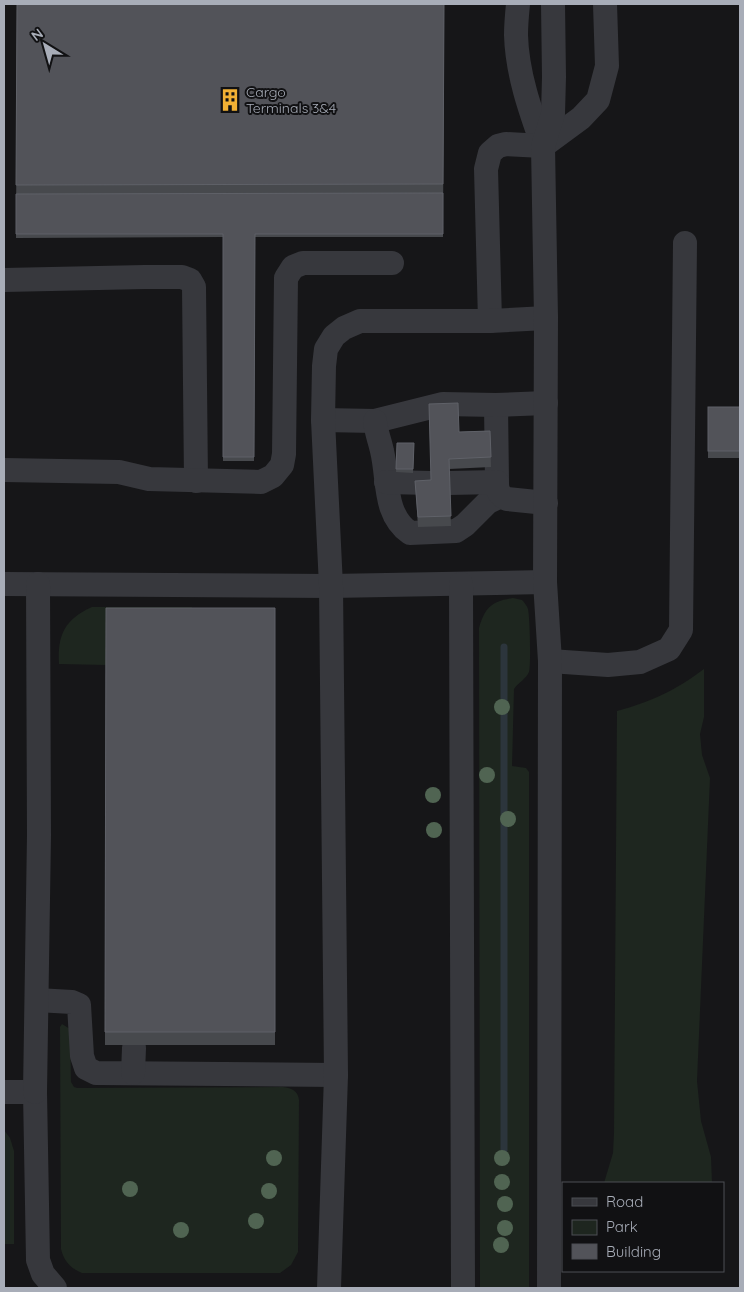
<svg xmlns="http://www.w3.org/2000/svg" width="744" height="1292" viewBox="0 0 744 1292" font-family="Quicksand,sans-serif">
<rect width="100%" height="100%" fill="#161618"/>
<g fill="#1e261f">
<path d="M 513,598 L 522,600 C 524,602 527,606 528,609 C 530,618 531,665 529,672 C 526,679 518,683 514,689 L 512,766 L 526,768 L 529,772 L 529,1288 L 480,1288 L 479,628 C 485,607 492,601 513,598 Z"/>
<path d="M 92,607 L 192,607 L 191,621 L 106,665 L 59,664 C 57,635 65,619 92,607 Z"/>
<path d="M 704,669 L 704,717 L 700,734 L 702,755 L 710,778 L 697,1081 L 701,1121 L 711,1157 L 712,1183 L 604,1183 L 613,1153 L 614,1133 L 617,711 C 651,702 676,690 704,669 Z"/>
<path d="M 62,1024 L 70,1029 L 71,1082 L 74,1087 L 77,1088 L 283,1087 C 292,1088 298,1091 299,1100 L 298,1252 L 291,1265 L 280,1273 L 82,1273 C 70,1268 64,1261 61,1249 L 60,1027 Z"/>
<path d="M 4,1130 L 10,1138 L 14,1151 L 14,1244 L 4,1244 Z"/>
</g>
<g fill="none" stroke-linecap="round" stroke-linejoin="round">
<path stroke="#2c353c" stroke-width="7" d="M 504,647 L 504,1150"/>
<g stroke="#37383d" stroke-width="24">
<path d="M 518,4 C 517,14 516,25 516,35 C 517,73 530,110 543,146"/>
<path d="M 4,280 L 145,277 L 182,277 L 190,280 L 194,287 L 196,481"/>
<path d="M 490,321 L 486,169 L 490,153 L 498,146 L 506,144 L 543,146 L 581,118 L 598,100 L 607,66 L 605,4"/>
<path d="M 496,405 L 497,482"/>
<path d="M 323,420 L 375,421 L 443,404 L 496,405 L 546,403"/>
<path d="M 375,421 C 376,432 380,441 382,451 C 389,480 383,514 410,533 L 456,531 L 465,525 L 488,502 L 501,496"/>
<path d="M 4,470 L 119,472 L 149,479 L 261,482 L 273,476 L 282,465 L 284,454 L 286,278 L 293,267 L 303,263 L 392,263"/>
<path d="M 386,482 L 431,483"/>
<path d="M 449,483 L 497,482 C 497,491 499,495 507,499 L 546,503"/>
<path d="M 4,584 L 331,586 L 545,582"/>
<path d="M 461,584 L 463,1288"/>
<path d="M 550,661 L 608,665 L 640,662 L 669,649 L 681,630 L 685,243"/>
<path d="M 37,1000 L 72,1002 L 79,1005 L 82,1056 L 86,1068 L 96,1073 L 336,1075"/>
<path d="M 133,1073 L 134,1048"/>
<path d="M 4,1092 L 35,1092 L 38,1260 L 43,1274 L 55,1288"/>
<path d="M 35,1092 L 39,835 L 38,584"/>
<path d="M 329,1288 L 336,1075 L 331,586 L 323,420 L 324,366 L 326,349 L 334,336 L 344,328 L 360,321 L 490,321 L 546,318"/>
<path d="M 549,1288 L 550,661 L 545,582 L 546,318 L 543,146 L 553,114 L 554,77 L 553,4"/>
</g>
</g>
<g fill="#506452">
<circle cx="502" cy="707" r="8"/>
<circle cx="487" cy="775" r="8"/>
<circle cx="433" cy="795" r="8"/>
<circle cx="508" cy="819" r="8"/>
<circle cx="434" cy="830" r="8"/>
<circle cx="274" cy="1158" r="8"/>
<circle cx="502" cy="1158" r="8"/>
<circle cx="502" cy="1182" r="8"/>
<circle cx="130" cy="1189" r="8"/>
<circle cx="269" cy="1191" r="8"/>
<circle cx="505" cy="1204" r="8"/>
<circle cx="256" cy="1221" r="8"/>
<circle cx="505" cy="1228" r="8"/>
<circle cx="181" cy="1230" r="8"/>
<circle cx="501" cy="1245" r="8"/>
</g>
<g fill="#47494d">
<path d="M 17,4 L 444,4 L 443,237 L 255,237 L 254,461 L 223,461 L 223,237 L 16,238 Z"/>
<rect x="708" y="407" width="32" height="51"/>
<path d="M 490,431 L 491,467 L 449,469 L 451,526 L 418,527 L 415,481 L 431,480 L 459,432 Z"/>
<path d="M 397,443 L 414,443 L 413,473 L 396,472 Z"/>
<path d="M 106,608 L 275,608 L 275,1045 L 105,1045 Z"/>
</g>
<g fill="#525359" stroke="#5f6168">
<path d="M 17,4 L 444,4 L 443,184 L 16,185 Z"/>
<path d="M 443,193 L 443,234 L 255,234 L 254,457 L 223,457 L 223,234 L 16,234 L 16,194 Z"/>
<path d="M 458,403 L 459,432 L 490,431 L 491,457 L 449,459 L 451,516 L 418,517 L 415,481 L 431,480 L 429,404 Z"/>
<rect x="708" y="407" width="32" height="44"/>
<path d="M 397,443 L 414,443 L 413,469 L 396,469 Z"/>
<path d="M 106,608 L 275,608 L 275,1032 L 105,1032 Z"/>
</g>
<defs>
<symbol id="building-bare" viewBox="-9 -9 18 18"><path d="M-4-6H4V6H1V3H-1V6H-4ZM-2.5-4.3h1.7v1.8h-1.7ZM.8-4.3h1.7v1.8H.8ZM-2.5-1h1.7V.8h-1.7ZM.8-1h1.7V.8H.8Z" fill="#f2b134" stroke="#111113" stroke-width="2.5" paint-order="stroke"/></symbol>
</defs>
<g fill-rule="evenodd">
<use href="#building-bare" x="214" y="84" width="32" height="32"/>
</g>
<g text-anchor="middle" stroke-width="4" stroke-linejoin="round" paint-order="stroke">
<g font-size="14" fill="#a8adb8" stroke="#111113" text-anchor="start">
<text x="246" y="97">Cargo<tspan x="246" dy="16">Terminals 3&amp;4</tspan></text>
</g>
</g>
<rect width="744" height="1292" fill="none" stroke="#a8adb8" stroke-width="10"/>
<rect x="562" y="1182" width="162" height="90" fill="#111113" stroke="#4d4f55"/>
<rect x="572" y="1198" width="25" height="8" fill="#37383d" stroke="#4d4f55"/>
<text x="606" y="1207" font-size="15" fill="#a8adb8">Road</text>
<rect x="572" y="1220" width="25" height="15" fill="#1e261f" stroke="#4d4f55"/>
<text x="606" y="1232" font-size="15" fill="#a8adb8">Park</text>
<rect x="572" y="1244" width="25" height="15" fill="#525359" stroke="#4d4f55"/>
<text x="606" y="1257" font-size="15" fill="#a8adb8">Building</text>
<g transform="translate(45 45) rotate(323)" stroke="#111113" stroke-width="4" paint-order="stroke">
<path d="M0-4L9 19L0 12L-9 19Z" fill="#a8adb8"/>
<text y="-8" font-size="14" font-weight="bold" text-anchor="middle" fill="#a8adb8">N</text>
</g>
</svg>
